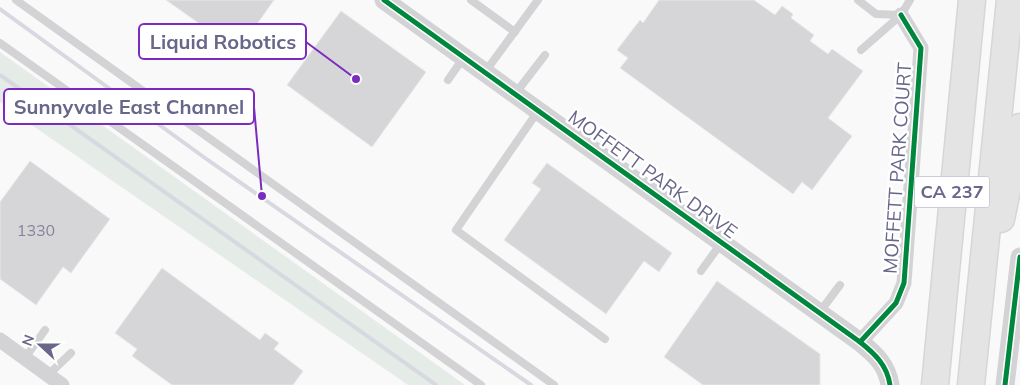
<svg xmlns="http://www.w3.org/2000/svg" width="1020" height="385" viewBox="0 0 1020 385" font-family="Mulish,sans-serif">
<rect width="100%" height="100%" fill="#f8f9f8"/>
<path fill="#e5ebe6" d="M 0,52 L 465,385 L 408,385 L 23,119 L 0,102 Z"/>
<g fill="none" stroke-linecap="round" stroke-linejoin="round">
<g stroke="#d8d9e0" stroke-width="4">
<path d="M 0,9 L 205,158 L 531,385"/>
<path d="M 0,75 L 436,385"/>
</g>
</g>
<g fill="#d6d6d9" stroke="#e8e8e8">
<path d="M 166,0 L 274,0 L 238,51 Z"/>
<path d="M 659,0 L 754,0 L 775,15 L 782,6 L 793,14 L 791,18 L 814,35 L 810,41 L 828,54 L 832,49 L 863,71 L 828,118 L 852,136 L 812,190 L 802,182 L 793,194 L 620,68 L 628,58 L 617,50 L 640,20 L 643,23 Z"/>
<path d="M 341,11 L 426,72 L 372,147 L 287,85 Z"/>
<path d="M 30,161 L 110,219 L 71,273 L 63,267 L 36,305 L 0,279 L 0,202 Z"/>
<path d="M 547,163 L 672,253 L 659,272 L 644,261 L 606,314 L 504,240 L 541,189 L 532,183 Z"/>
<path d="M 162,268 L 260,340 L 265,333 L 279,343 L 274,349 L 303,371 L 293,385 L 172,385 L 132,356 L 137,349 L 115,333 Z"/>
<path d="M 717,281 L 820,354 L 820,385 L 703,385 L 664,357 Z"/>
</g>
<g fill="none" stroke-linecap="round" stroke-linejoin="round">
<defs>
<g id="motorway">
<path d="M 1001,219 L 1020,127"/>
<path d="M 935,385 L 972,0"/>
<path d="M 971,385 L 1010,0"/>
</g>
</defs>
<use href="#motorway" stroke="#d6d6d7" stroke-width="29"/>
<g stroke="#d3d2d4" stroke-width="8">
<path d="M 16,0 L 554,385"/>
<path d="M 471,0 L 515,32"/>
<path d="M 858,0 L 876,14 L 901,15"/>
<path d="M 0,43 L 481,385"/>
<path d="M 861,50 L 901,15 L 910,0"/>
<path d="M 485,72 L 538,0"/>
<path d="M 448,80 L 464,57"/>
<path d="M 515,94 L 545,55"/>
<path d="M 538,111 L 456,230 L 605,339"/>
<path d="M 701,271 L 722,242"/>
<path d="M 819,313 L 840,285"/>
<path d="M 25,358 L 45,330"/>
<path d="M 48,375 L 71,353"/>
</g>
<g stroke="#d3d2d4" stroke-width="15">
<path d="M 0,340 L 62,385"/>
<path d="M 860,342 L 896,303 L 904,283 L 921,48 L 901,15"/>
</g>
<g stroke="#d3d2d4" stroke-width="19">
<path d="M 384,0 L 860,342 C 875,354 887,365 890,385"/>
<path d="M 1005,385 L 1020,257"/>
</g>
<use href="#motorway" stroke="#e4e4e5" stroke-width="26"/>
<defs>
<g id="cycleway">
<path d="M 384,0 L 860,342 C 875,354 887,365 890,385"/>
<path d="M 860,342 L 896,303 L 904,283 L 921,48 L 901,15"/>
<path d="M 1005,385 L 1020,257"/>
</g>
</defs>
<use href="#cycleway" stroke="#fff" stroke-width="8"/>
<use href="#cycleway" stroke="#00873e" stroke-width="5"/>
</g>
<g text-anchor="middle" stroke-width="5" stroke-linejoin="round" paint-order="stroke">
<g font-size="16" fill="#84839e">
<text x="36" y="236">1330</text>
</g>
<rect fill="#fff" stroke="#9595ad" stroke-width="1" x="914.5" y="176.5" width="75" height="31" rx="4"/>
<g font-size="18" font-weight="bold" fill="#68678a">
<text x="952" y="198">CA 237</text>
</g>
<g font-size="19" fill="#68678a" stroke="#fff">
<text transform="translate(897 168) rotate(-86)" y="7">MOFFETT PARK COURT</text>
<text transform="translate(653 174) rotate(36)" y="7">MOFFETT PARK DRIVE</text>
</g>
</g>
<path fill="none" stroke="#7b2cbf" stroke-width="2" d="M356 79L306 42M262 196L254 107"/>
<g fill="#7b2cbf" stroke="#fff" stroke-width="2">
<circle cx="356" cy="79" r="5"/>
<circle cx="262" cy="196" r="5"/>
</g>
<g fill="#fff" stroke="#7b2cbf" stroke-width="2">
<rect x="139" y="24" width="167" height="35" rx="5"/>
<rect x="4" y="89" width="250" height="35" rx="5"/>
</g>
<g font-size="20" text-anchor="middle" font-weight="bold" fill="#68678a">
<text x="223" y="49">Liquid Robotics</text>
<text x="129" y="114">Sunnyvale East Channel</text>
</g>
<g transform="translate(40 345) rotate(291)" stroke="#ffffff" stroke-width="4" paint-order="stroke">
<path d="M0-4L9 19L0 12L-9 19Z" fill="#68678a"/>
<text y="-8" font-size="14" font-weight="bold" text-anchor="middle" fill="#68678a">N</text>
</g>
</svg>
